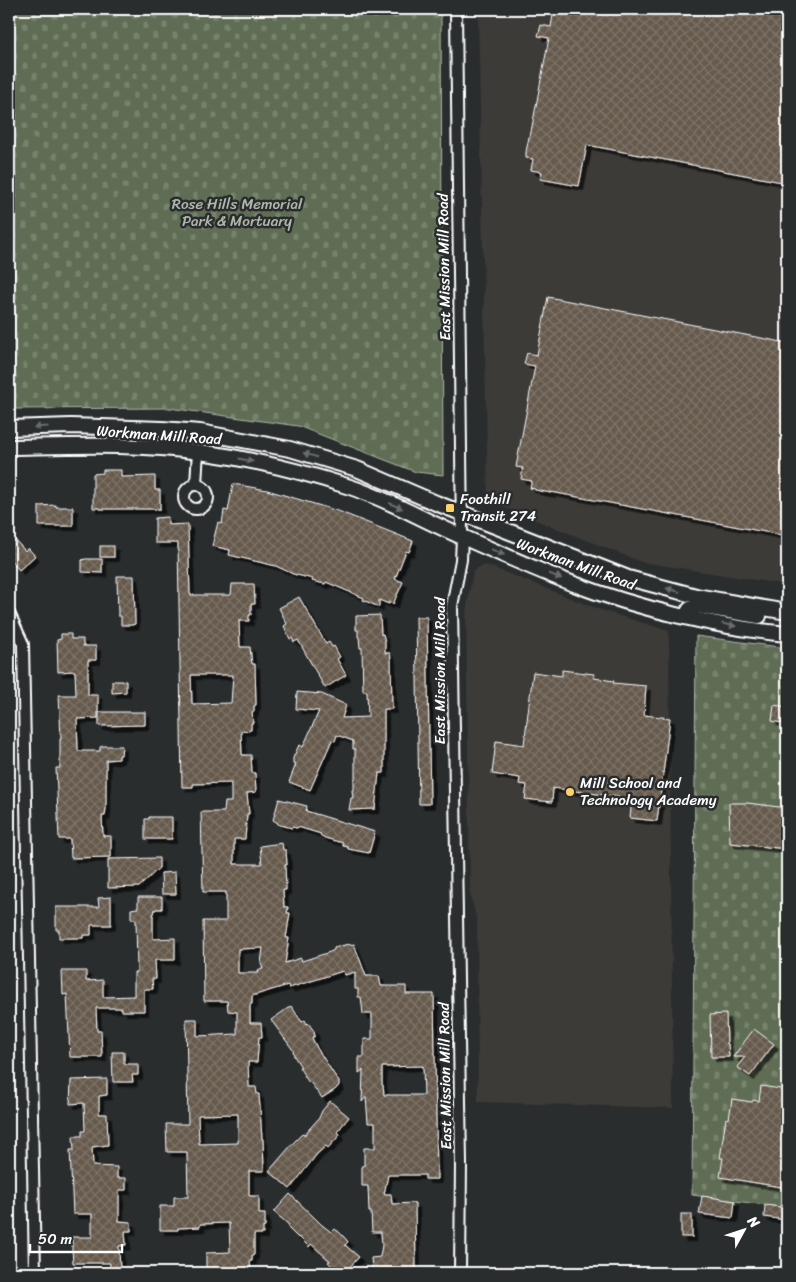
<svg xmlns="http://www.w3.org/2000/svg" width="796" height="1282" viewBox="0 0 796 1282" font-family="Sriracha,sans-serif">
<defs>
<pattern id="cemetery-stones" width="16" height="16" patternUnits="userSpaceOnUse" patternTransform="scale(1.25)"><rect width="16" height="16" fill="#606d54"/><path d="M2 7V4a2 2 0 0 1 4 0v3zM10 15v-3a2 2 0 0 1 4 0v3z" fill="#78836e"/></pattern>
<pattern id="building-cross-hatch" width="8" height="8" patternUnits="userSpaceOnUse" patternTransform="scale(1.25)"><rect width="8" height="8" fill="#665a4d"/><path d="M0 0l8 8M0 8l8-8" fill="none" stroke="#7d7368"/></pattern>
<filter id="shadow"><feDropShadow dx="4.5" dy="4.5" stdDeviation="0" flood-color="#0009"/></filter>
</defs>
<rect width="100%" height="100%" fill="#2a2d2e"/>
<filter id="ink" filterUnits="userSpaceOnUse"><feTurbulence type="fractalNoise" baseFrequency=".02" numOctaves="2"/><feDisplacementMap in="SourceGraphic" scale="10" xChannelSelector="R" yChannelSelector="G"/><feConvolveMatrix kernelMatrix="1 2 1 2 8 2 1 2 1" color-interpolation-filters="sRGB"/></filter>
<g filter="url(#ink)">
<g fill="#3c3a37">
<path d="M 478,9 L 787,9 L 787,585 L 641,562 L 488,501 Z"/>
<path d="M 486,565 L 601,610 L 669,631 L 673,1108 L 478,1102 L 477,920 L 470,894 L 466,612 L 473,571 L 479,567 Z"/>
</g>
<g fill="url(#cemetery-stones)" stroke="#b0b6aa">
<path d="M 9,9 L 441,9 L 443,475 L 416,472 L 298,426 L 169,408 L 9,409 Z"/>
<path d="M 696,636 L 787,648 L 787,1208 L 692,1195 Z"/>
</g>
<g fill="url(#building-cross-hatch)" stroke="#fff" fill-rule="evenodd" filter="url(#shadow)">
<path d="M 554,9 L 787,9 L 787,183 L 587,145 L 579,186 L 540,179 L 542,172 L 531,170 L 533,159 L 526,158 L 526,152 L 529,137 L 530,137 L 549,38 L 538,36 L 541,25 L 551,27 Z"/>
<path d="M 548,297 L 787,343 L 787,536 L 551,492 L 551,493 L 535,490 L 535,489 L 530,488 L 532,481 L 521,479 L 523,468 L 516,467 L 535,366 L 524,364 L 527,353 L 537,355 Z"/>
<path d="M 103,470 L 121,470 L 121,477 L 155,476 L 155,490 L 160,490 L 160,509 L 100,509 L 100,508 L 93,508 L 93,474 L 103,473 Z"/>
<path d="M 233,484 L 267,490 L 338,511 L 413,541 L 409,552 L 406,551 L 395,579 L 403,582 L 393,604 L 389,602 L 389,604 L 379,600 L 379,607 L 363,600 L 364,598 L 326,582 L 325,584 L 312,581 L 313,579 L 293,574 L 276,566 L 229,555 L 230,550 L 212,546 L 218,522 L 222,524 L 224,510 L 228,511 Z"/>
<path d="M 56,505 L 56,507 L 73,507 L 73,526 L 39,526 L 39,506 Z"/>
<path d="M 168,517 L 168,525 L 188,524 L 190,595 L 231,595 L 232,584 L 254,584 L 255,604 L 251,604 L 251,615 L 249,615 L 249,621 L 239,621 L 240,647 L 250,647 L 252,664 L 255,664 L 256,705 L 254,706 L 254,712 L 252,712 L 253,723 L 251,723 L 251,730 L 241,731 L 242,755 L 251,755 L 252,773 L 255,773 L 256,792 L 247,793 L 249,814 L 247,814 L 245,839 L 234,839 L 234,864 L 262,864 L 260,846 L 282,843 L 283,850 L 286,850 L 287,865 L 285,865 L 286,890 L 283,890 L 284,907 L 288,907 L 287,913 L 290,913 L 286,938 L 289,938 L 285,963 L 301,958 L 302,961 L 330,952 L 334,950 L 334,948 L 348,944 L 349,945 L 354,944 L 366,976 L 379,976 L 381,986 L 406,986 L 406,994 L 434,994 L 437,1179 L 425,1179 L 425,1175 L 388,1175 L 384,1194 L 391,1194 L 392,1204 L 415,1203 L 416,1273 L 374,1273 L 374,1270 L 372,1270 L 371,1258 L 380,1257 L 382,1245 L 381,1232 L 372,1232 L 371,1212 L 369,1212 L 368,1186 L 362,1186 L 362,1166 L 364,1166 L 364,1148 L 375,1148 L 375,1123 L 368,1123 L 366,1097 L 362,1102 L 363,1070 L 359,1073 L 359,1057 L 364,1057 L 364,1039 L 372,1039 L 372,1014 L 363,1014 L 361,997 L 358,997 L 358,989 L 355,989 L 355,972 L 345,975 L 343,971 L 289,988 L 288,985 L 252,996 L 252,1004 L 250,1004 L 250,1023 L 261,1023 L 262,1037 L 259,1037 L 257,1062 L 248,1062 L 249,1087 L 256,1087 L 257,1094 L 259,1094 L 262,1139 L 263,1139 L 264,1171 L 249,1171 L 249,1196 L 259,1196 L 259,1214 L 265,1214 L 265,1227 L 263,1227 L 263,1234 L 254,1234 L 254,1255 L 252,1255 L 252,1261 L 250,1261 L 251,1273 L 206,1273 L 206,1253 L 230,1252 L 229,1223 L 200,1224 L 200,1227 L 178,1228 L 178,1230 L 160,1230 L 160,1206 L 174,1206 L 174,1197 L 188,1197 L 187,1152 L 167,1152 L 166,1124 L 188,1124 L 186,1019 L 197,1019 L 197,1036 L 237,1034 L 237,1012 L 228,1011 L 227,1001 L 204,1001 L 203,921 L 226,921 L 226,892 L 203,892 L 201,812 L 224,812 L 225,802 L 231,802 L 231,783 L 193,784 L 193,787 L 182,787 L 178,543 L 155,543 L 155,518 ZM 191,675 L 233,675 L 231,703 L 192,704 ZM 263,948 L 261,963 L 263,969 L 258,970 L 259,973 L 238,973 L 238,949 ZM 423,1066 L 424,1095 L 384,1095 L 383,1085 L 382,1085 L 382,1067 ZM 238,1114 L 238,1143 L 199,1144 L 198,1115 Z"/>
<path d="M 9,533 L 25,551 L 28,548 L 35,556 L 19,570 L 9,558 Z"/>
<rect x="100" y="546" width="14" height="11"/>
<path d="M 85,559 L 102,559 L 102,573 L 82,572 L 82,560 Z"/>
<path d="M 117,576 L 134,576 L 135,624 L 132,625 L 121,625 L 121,616 L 118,616 Z"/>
<path d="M 299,597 L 326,644 L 329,642 L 332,647 L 334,646 L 340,657 L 337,659 L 346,675 L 325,688 L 298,640 L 294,642 L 292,638 L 290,639 L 284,626 L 287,624 L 279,608 Z"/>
<path d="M 380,615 L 381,635 L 383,634 L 385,642 L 385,653 L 390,653 L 391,660 L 392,709 L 384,709 L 384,773 L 379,773 L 375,809 L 349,810 L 351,798 L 353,798 L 352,790 L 354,790 L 354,779 L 355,779 L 355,749 L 353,749 L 353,741 L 337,735 L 335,741 L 332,740 L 310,790 L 289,782 L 296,764 L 293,763 L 293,758 L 298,747 L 300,745 L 303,747 L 319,711 L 296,709 L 297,692 L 322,694 L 346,705 L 342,718 L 368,717 L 367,691 L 363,691 L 362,648 L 360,648 L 359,637 L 358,637 L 358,630 L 356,630 L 356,616 Z"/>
<path d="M 416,617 L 427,617 L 430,804 L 419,804 Z"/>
<path d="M 61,634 L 71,634 L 71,639 L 83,639 L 83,646 L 96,646 L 96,660 L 88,660 L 88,695 L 98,695 L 98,718 L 77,719 L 78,751 L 100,751 L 100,747 L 103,746 L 122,746 L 121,755 L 119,755 L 119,759 L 106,760 L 106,808 L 105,816 L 102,816 L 103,836 L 111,836 L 111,857 L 71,858 L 70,839 L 59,839 L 56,768 L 60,768 L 60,739 L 61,739 L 59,695 L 76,695 L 75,671 L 58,672 L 57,640 L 61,639 Z"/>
<path d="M 562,670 L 594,674 L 594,678 L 614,681 L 613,683 L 646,686 L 644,715 L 670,718 L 657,821 L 630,818 L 632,799 L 553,788 L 552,802 L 525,799 L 527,785 L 519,784 L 520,778 L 492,774 L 496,741 L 524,745 L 533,672 L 562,676 Z"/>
<path d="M 112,681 L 126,681 L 126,692 L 112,693 Z"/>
<path d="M 774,705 L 787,707 L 787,724 L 772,721 Z"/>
<path d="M 99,712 L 145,712 L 145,725 L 99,726 Z"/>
<path d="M 279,799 L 307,806 L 306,811 L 375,832 L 369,853 L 348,849 L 348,847 L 343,846 L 343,843 L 325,838 L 320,835 L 321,834 L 298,827 L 297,828 L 292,827 L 292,828 L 277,824 L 278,823 L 273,820 Z"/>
<path d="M 729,803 L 747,803 L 787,808 L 787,849 L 730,843 Z"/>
<path d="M 149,817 L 172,817 L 172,839 L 145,839 L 145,819 L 149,819 Z"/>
<path d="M 159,858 L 159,868 L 139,887 L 108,888 L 108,859 Z"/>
<path d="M 175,872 L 176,894 L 162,894 L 161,873 Z"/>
<path d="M 111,897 L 111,925 L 91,925 L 91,935 L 83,935 L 83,938 L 59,938 L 59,930 L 56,930 L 56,907 L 99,907 L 98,898 Z"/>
<path d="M 138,897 L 162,897 L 162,909 L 155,909 L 154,914 L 153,914 L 153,939 L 175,938 L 175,960 L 155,960 L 156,979 L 152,979 L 153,989 L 144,989 L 144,1011 L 122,1011 L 122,1008 L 96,1008 L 97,1031 L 101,1031 L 102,1057 L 70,1057 L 67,994 L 63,995 L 62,971 L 86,971 L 86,981 L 103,980 L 103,997 L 134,996 L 134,972 L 137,972 L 136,919 L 131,919 L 131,909 L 138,908 Z"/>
<path d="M 291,1006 L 302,1022 L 305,1020 L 307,1024 L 308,1023 L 314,1031 L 315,1036 L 312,1038 L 317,1048 L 339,1082 L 339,1085 L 336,1089 L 322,1098 L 310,1082 L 309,1083 L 299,1067 L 301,1067 L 294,1056 L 293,1050 L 271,1020 Z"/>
<path d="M 726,1014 L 727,1044 L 728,1044 L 729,1057 L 711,1057 L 710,1015 Z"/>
<path d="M 754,1029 L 774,1044 L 750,1076 L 737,1067 L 745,1057 L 733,1057 Z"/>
<path d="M 112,1052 L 124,1052 L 124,1064 L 138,1064 L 138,1075 L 132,1075 L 133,1082 L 113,1082 Z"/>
<path d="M 107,1079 L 107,1095 L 99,1096 L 99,1114 L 107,1114 L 108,1145 L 92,1147 L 93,1166 L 117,1167 L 117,1178 L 126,1178 L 126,1190 L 119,1190 L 119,1221 L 131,1222 L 131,1231 L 125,1231 L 126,1245 L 119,1246 L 120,1273 L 110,1273 L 110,1263 L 73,1263 L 72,1249 L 72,1237 L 92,1237 L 92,1214 L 73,1214 L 70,1150 L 74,1150 L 73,1136 L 82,1136 L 82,1131 L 85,1131 L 84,1103 L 70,1104 L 71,1080 Z"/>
<path d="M 761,1086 L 787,1090 L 787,1188 L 720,1177 L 723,1158 L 720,1158 L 726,1118 L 729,1119 L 732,1099 L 752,1102 L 753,1100 L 759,1101 Z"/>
<path d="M 330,1101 L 349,1117 L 337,1132 L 340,1134 L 337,1138 L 328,1148 L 326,1146 L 317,1154 L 290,1189 L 269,1171 L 294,1142 L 302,1134 L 304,1135 L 319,1118 L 322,1111 Z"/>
<path d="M 290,1194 L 322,1225 L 331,1232 L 334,1229 L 338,1231 L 345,1238 L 348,1242 L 345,1245 L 359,1257 L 344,1273 L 339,1273 L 328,1262 L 330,1261 L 311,1244 L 309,1247 L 300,1238 L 297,1237 L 287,1227 L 289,1225 L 274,1212 Z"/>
<path d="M 702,1196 L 735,1201 L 733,1218 L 699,1214 Z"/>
<path d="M 765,1205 L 787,1208 L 786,1220 L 764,1217 Z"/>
<rect x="681" y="1214" width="11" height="23"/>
</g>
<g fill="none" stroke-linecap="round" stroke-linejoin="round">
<defs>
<g id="minor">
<path d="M 456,9 L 462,537 L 461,560 L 452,606 L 461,1163 L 460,1273"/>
<path d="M 196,484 L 198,451"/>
<circle cx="196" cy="497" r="12"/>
<path d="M 9,613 L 23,644 L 35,1273"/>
</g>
<g id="secondary">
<path d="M 9,428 L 71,426 L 162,429 L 200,432 L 290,449 L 357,469 L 436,503 L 628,578 L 696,596 L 787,612"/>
<path d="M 9,447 C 72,446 137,443 200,452 C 251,459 301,471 350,487 C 390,500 427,522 465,538 C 501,554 537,570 574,584 C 637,608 720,628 787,634"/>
<path d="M 685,617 L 690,609 L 698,606 L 759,616"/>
</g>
</defs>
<use href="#minor" stroke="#fff" stroke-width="14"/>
<use href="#secondary" stroke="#fff" stroke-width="18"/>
<use href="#minor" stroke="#2a2d2e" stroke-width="10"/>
<use href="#secondary" stroke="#2a2d2e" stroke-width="14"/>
</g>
<defs><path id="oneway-solid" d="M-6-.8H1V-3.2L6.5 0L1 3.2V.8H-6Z" transform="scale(1.25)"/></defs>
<g fill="#6a6c6d">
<use href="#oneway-solid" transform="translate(41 427) rotate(177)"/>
<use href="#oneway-solid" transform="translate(310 455) rotate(-163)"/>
<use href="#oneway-solid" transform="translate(246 460) rotate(11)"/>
<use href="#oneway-solid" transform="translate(396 506) rotate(24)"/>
<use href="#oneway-solid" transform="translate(498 552) rotate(23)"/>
<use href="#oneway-solid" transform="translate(555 576) rotate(22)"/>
<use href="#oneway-solid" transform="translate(673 590) rotate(-165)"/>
<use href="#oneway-solid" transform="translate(729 625) rotate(11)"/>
</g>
</g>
<g fill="#ffd166" stroke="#2a2d2e" stroke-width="2">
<rect x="445" y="503" width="10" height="10" rx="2.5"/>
<circle cx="570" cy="792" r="5"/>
</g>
<g text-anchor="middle" stroke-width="5" stroke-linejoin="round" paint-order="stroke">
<g font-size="15" fill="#b0b6aa" stroke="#2a2d2e">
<text x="237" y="209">Rose Hills Memorial<tspan x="237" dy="17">Park &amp; Mortuary</tspan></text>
</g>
<g font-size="15" fill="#fff" stroke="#2a2d2e">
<text transform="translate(444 267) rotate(-91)" y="5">East Mission Mill Road</text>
<text transform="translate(159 435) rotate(4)" y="5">Workman Mill Road</text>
<text transform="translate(576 564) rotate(20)" y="5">Workman Mill Road</text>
<text transform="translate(440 671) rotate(-90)" y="5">East Mission Mill Road</text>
<text transform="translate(445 1076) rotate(-91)" y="5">East Mission Mill Road</text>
</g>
<g font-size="15" fill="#fff" stroke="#2a2d2e" text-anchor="start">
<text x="460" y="504">Foothill<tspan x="460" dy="17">Transit 274</tspan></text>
<text x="580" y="788">Mill School and<tspan x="580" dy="17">Technology Academy</tspan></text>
</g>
</g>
<rect width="796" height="1282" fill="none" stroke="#2a2d2e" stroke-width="30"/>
<rect x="15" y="15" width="766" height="1252" fill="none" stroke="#fff" stroke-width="2" filter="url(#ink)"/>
<g transform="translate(744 1230) rotate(50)" stroke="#2a2d2e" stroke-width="4" paint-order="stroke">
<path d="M0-4L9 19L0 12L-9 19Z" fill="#ffffff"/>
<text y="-8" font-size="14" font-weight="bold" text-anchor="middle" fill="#ffffff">N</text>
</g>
<path d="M30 1244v8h92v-8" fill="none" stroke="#ffffff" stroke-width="2.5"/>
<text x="38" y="1244" font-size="15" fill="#ffffff" stroke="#2a2d2e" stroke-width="4" paint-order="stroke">50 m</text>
</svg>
